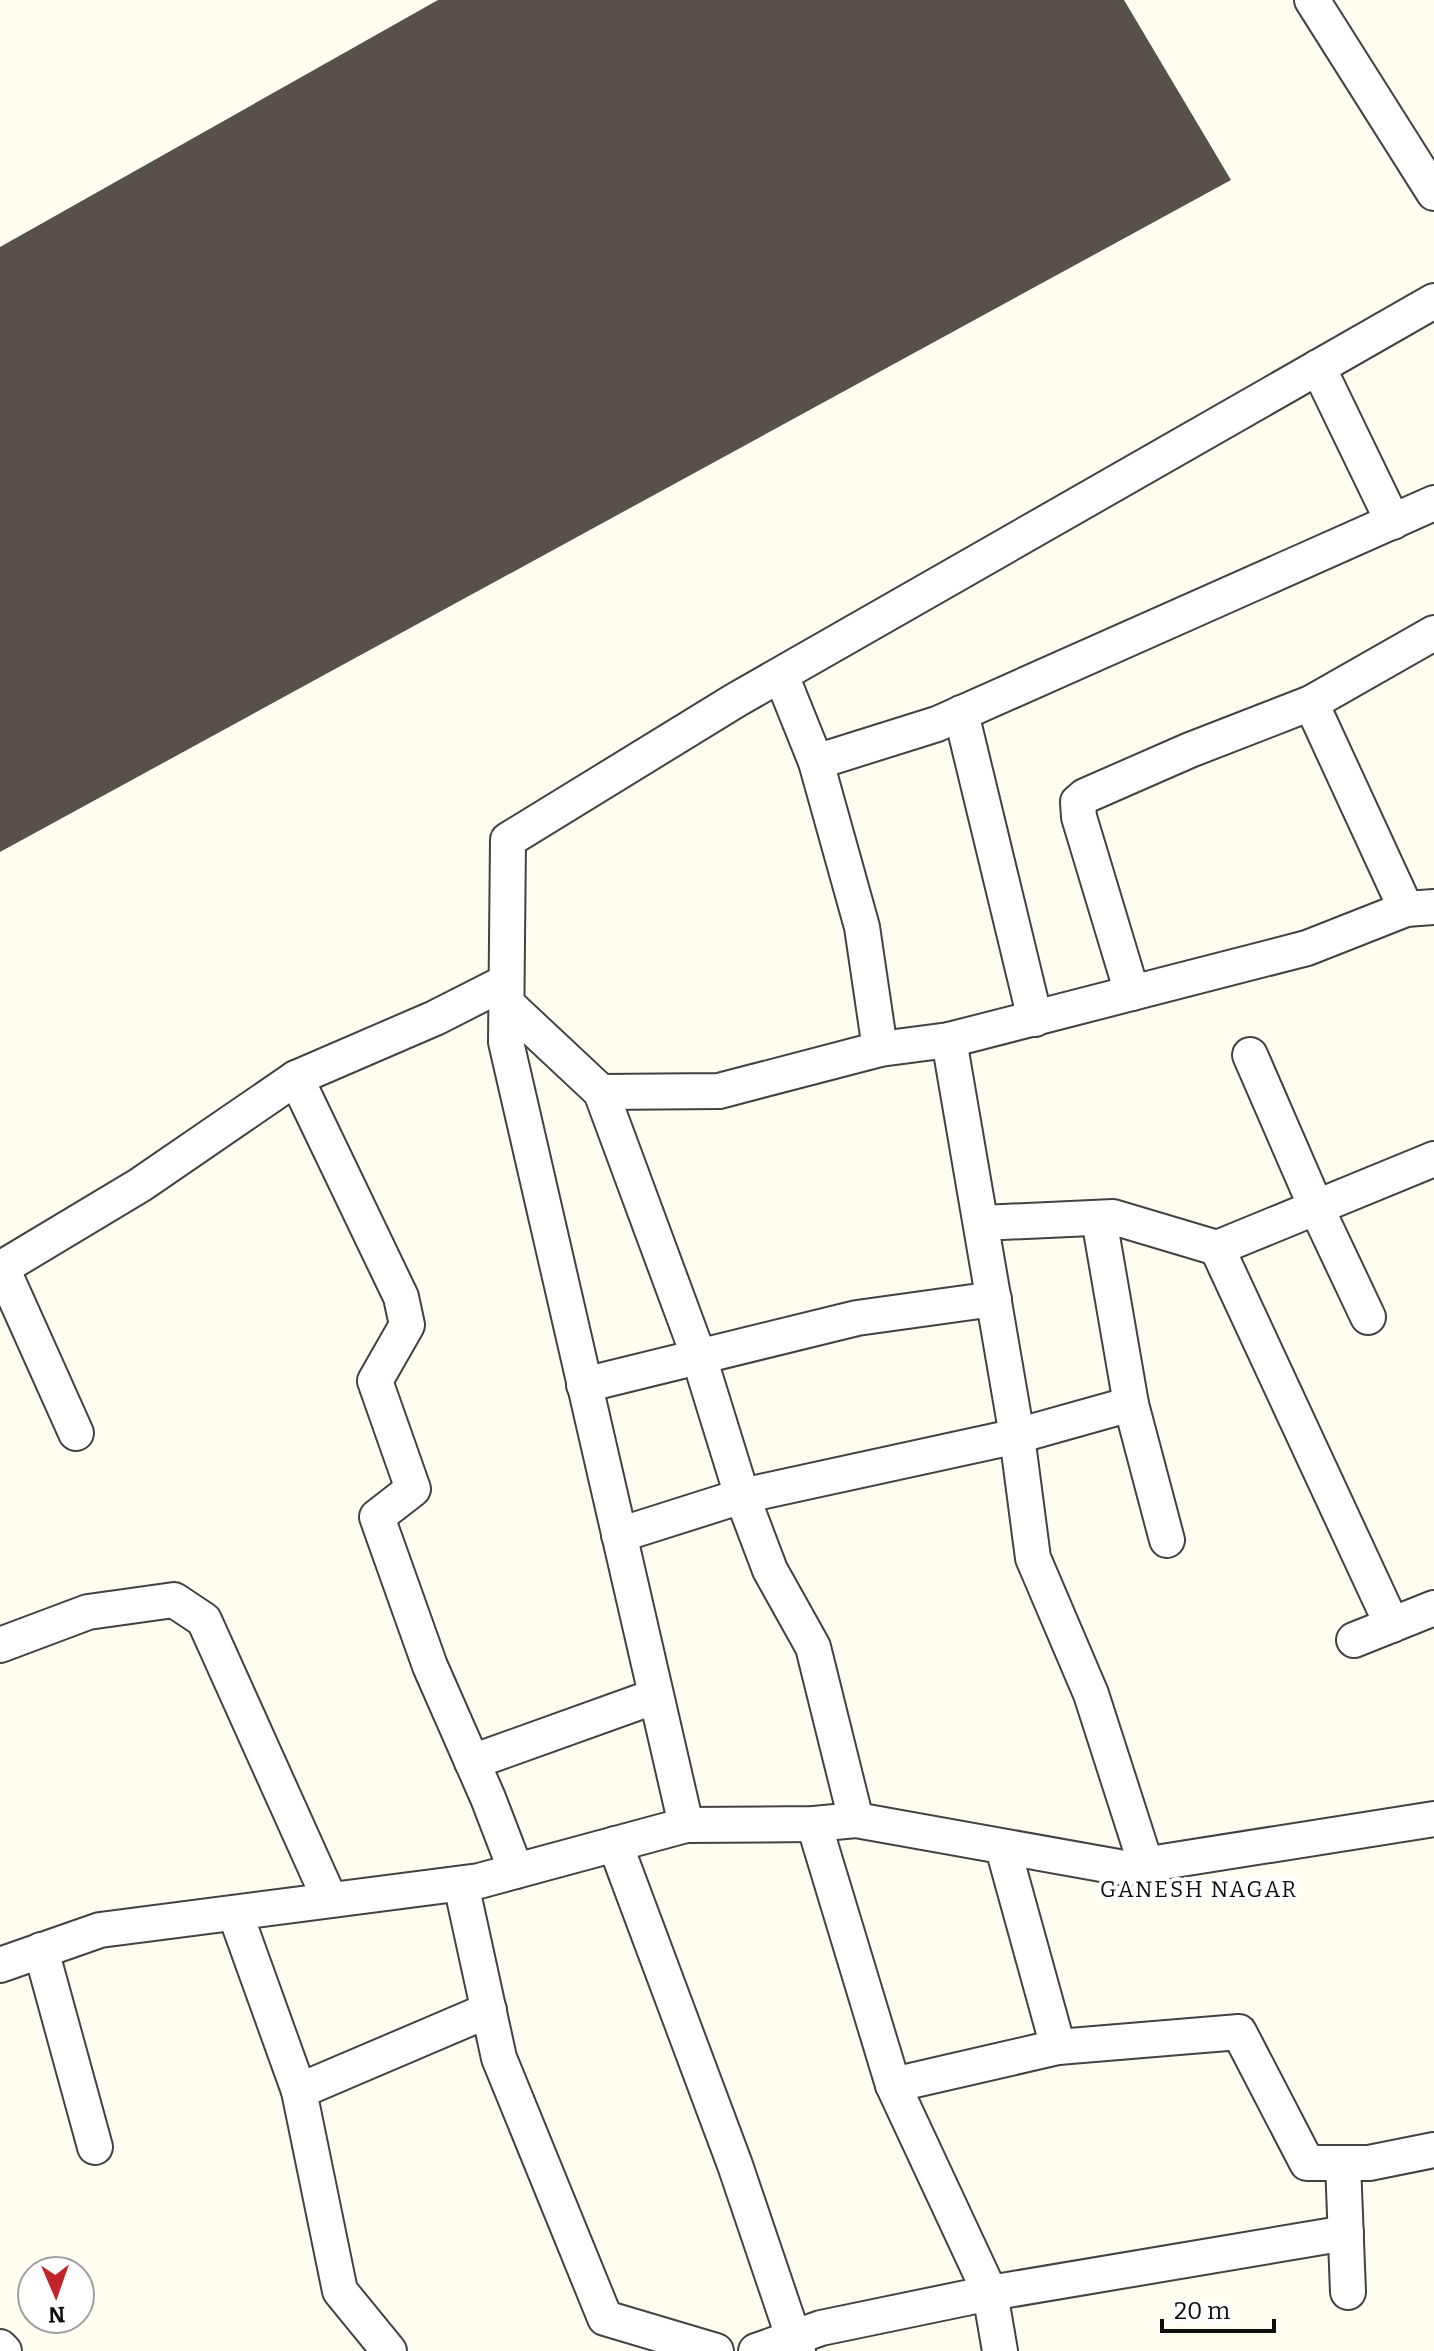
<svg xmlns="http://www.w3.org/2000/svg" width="1434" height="2351" viewBox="0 0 1434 2351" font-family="Bitter,serif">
<rect width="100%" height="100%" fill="#fffcf0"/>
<path fill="#57504b" d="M 438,0 L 1124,0 L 1231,180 L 0,852 L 0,247 Z"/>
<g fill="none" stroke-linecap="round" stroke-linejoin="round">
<defs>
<g id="minor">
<path d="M 1312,0 L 1434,193"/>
<path d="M 1318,367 L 1393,522"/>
<path d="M 781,675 L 816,762 L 862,927 L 880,1049"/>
<path d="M 1311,703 L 1406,909"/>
<path d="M 961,713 L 1035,1019"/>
<path d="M 816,762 L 937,724 L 1434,503"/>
<path d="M 1132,993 L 1079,817 L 1078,802 L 1085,796 L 1190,750 L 1311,703 L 1434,633"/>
<path d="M 506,1003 L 601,1092 L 719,1091 L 880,1049 L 949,1040 L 1307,948 L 1406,909 L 1434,907"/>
<path d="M 949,1040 L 1017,1436 L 1033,1558 L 1091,1694 L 1146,1865"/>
<path d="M 1250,1055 L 1316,1207 L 1368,1317"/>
<path d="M 296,1078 L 401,1297 L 407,1325 L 375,1381 L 413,1489 L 377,1517 L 430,1666 L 488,1798 L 516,1871"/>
<path d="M 601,1092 L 699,1357 L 742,1496 L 770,1570 L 813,1647 L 856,1820"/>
<path d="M 1099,1219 L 1131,1404 L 1167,1540"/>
<path d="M 982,1223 L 1113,1217 L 1217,1248 L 1434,1159"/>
<path d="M 1217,1248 L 1392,1625"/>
<path d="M 2,1268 L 76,1433"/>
<path d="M 0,1269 L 140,1185 L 296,1078 L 435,1018 L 506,982"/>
<path d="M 584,1385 L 857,1318 L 994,1299"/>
<path d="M 619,1535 L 742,1496 L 1017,1436 L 1131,1404"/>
<path d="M 1354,1640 L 1434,1608"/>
<path d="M 0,1645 L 88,1612 L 174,1600 L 204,1620 L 330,1900"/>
<path d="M 472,1762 L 656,1696"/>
<path d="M 814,1824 L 893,2085 L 990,2293 L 1000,2351"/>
<path d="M 686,1825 L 506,1042 L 508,840 L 736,700 L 1434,301"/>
<path d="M 615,1844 L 735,2165 L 798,2351"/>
<path d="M 1003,1848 L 1058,2047"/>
<path d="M 461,1884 L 499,2058 L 605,2318 L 716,2351"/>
<path d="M 235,1913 L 299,2091 L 340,2291 L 389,2351"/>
<path d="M 41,1950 L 95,2147"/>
<path d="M 0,1965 L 100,1930 L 479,1881 L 686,1825 L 814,1824 L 856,1820 L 1124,1868 L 1434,1819"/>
<path d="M 893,2085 L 1058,2047 L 1239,2032 L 1307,2163 L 1369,2163 L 1434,2150"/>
<path d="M 299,2091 L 489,2010"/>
<path d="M 1343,2163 L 1348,2292"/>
<path d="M 0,2347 L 4,2351"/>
<path d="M 756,2351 L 821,2328 L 990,2293 L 1346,2233"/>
</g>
</defs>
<use href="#minor" stroke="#424242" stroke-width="38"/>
<use href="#minor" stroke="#fff" stroke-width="34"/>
</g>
<g text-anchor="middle" stroke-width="8" stroke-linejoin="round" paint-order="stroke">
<g font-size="22" letter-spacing="2" fill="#0f0f0f" stroke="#fff">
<text x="1199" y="1897">GANESH NAGAR</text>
</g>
</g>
<g transform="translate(56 2295) rotate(178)"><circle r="38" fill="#ffffff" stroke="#9f9f9f" stroke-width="2"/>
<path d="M0-6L14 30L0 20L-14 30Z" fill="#c1242b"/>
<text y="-12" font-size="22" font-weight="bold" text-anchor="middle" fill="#0f0f0f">N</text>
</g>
<path d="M1162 2319v12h112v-12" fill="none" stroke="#0f0f0f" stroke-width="4"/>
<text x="1174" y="2319" font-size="24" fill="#0f0f0f" stroke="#ffffff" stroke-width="6" paint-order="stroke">20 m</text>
</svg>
